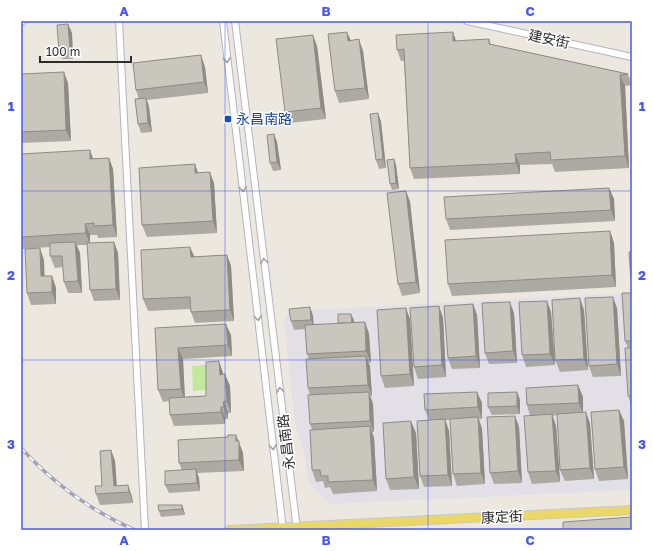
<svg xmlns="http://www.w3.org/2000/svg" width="653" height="551" viewBox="0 0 653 551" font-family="'Golos Text','Noto Sans SC',sans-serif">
<rect width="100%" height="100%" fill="#ede8df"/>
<path fill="#e2dfe6" d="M 632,293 L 632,490 L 330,504 L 309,484 L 304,452 L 295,424 L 284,320 L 289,311 Z"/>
<path fill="#c1e89b" d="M 206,365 L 207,390 L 193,391 L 192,366 Z"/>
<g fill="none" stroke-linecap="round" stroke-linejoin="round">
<defs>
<g id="minor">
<path d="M 119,21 L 145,530"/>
<path d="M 223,21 L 283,530"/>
<path d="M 235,21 L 297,530"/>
<path d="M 467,21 L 632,57"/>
<path d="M 21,22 L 23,21"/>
</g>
<path id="major" d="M 229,530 L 632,510"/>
</defs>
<use href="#minor" stroke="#b2b4bf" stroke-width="8"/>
<use href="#major" stroke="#c8c8c8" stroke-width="10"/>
<use href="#minor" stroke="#fff" stroke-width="6"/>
<use href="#major" stroke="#ebd766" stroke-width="8"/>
<defs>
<path id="rail" d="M 21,448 C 53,483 91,511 135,530"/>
</defs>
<use href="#rail" stroke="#a2a3b5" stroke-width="3.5"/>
<use href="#rail" stroke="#fff" stroke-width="2" stroke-dasharray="6" stroke-linecap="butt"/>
</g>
<g fill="#adaaa3">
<path d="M 68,24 L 72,33 L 73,59 L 62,59 L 59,51 Z"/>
<path d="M 453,32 L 456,41 L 489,39 L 491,44 L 628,74 L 632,85 L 625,86 L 629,168 L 555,172 L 552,164 L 520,165 L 520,174 L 414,179 L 410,168 L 404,61 L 401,61 L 397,50 Z"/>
<path d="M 350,40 L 363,51 L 369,99 L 339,103 L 335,91 Z"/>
<path d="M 317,46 L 326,119 L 289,123 L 285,112 Z"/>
<path d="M 205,67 L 208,93 L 147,100 L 149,107 L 152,132 L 141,133 L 138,124 L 139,99 L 136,90 Z"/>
<path d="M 21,74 L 68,83 L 71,141 L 21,143 Z"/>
<path d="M 378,113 L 381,122 L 386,168 L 379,169 L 376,160 Z"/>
<path d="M 274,134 L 277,142 L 281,170 L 273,171 L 270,163 Z"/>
<path d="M 21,154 L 93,159 L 109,158 L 113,169 L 117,237 L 98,238 L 97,235 L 90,235 L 90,243 L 114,242 L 118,253 L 120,300 L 94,301 L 90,290 L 88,245 L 77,245 L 80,253 L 82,293 L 68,293 L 64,282 L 63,267 L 55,268 L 50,256 L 50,247 L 21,249 Z"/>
<path d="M 394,159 L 396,165 L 399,189 L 392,190 L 390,184 Z"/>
<path d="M 195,164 L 198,173 L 214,183 L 217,233 L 147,237 L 142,225 Z"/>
<path d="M 609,188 L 614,199 L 615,221 L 450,230 L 446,219 Z"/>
<path d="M 406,191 L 410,202 L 420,293 L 402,296 L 398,284 Z"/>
<path d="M 610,231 L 614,243 L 616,287 L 452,296 L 448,284 Z"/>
<path d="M 190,247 L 194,257 L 227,255 L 231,266 L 234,321 L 195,323 L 191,312 L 190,309 L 148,311 L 143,299 Z"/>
<path d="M 44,260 L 44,276 L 52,276 L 56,288 L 56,304 L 31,305 L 27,293 Z"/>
<path d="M 632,293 L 632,407 L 628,396 L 628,348 L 625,341 Z"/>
<path d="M 547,301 L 551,312 L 555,365 L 526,367 L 522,355 Z"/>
<path d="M 473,304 L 477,315 L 480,368 L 452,369 L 448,358 Z"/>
<path d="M 439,306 L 443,318 L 446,377 L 418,379 L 414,367 Z"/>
<path d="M 310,307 L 313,316 L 313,325 L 338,324 L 354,320 L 354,323 L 365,322 L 369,334 L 371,362 L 369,363 L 370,367 L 372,396 L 370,396 L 373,404 L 374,432 L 372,432 L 374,438 L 377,491 L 333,494 L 330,487 L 325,488 L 323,481 L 316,482 L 312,470 L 312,429 L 310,424 L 310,395 L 308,388 L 309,359 L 307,354 L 305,329 L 294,330 L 291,321 Z"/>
<path d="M 617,308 L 621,376 L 593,377 L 589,366 Z"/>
<path d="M 584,310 L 588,370 L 560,372 L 555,360 Z"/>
<path d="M 514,313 L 517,363 L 489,364 L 485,353 Z"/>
<path d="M 410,319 L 414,386 L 385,388 L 381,376 Z"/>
<path d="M 155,328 L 231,335 L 232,356 L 183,359 L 185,397 L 206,396 L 219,361 L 223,374 L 230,386 L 231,413 L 228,413 L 228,419 L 225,419 L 225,424 L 174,426 L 170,415 L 169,401 L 163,402 L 158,390 Z"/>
<path d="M 578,385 L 583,397 L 583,412 L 586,412 L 590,424 L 594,479 L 565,481 L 560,470 L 557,415 L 553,416 L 556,426 L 560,482 L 532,484 L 528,472 L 530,416 L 527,405 Z"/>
<path d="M 477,392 L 482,403 L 482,419 L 479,419 L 482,429 L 485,484 L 457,486 L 453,474 L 450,420 L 445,420 L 449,431 L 452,486 L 424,487 L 420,476 L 429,420 L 425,410 Z"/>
<path d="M 517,392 L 520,400 L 520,414 L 492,415 L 488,407 Z"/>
<path d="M 619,410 L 624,421 L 628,479 L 599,481 L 595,469 Z"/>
<path d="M 515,416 L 519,427 L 522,483 L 494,484 L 490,473 Z"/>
<path d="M 416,433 L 419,489 L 390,490 L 386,479 Z"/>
<path d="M 236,435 L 243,453 L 244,471 L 197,473 L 199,478 L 200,491 L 169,493 L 165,485 L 182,470 L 179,463 L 228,437 Z"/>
<path d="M 111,450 L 115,461 L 117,486 L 128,485 L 132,497 L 133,503 L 100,505 L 96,494 L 102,486 Z"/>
<path d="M 182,505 L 184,511 L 185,515 L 161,517 L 159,511 Z"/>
</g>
<g fill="#8d8b84">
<path d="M 68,24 L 72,33 L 73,59 L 70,50 Z"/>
<path d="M 347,32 L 352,43 L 348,41 Z"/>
<path d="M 453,32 L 457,44 L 453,41 Z"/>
<path d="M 313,35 L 317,46 L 326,119 L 321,108 Z"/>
<path d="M 359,39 L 363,51 L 369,99 L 365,88 Z"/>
<path d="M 201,55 L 205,67 L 208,93 L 204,82 Z"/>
<path d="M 64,72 L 68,83 L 71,141 L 66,130 Z"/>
<path d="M 620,75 L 625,86 L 629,168 L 625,156 Z"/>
<path d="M 146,98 L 149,107 L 152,132 L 148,123 Z"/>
<path d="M 378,113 L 381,122 L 386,168 L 383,159 Z"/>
<path d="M 274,134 L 277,142 L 281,170 L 277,162 Z"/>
<path d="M 90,150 L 94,161 L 90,159 Z"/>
<path d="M 515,154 L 520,165 L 520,174 L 516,163 Z"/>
<path d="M 109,158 L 113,169 L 117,237 L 113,225 Z"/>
<path d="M 394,159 L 396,165 L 399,189 L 396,183 Z"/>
<path d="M 195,164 L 199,176 L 195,173 Z"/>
<path d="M 210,172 L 214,183 L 217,233 L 213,221 Z"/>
<path d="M 609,188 L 614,199 L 615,221 L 611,210 Z"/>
<path d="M 406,191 L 410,202 L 420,293 L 416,282 Z"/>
<path d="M 85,224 L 90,235 L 90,245 L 86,233 Z"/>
<path d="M 610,231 L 614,243 L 616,287 L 612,275 Z"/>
<path d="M 75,242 L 80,253 L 82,293 L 78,281 Z"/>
<path d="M 114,242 L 118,253 L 120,300 L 116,289 Z"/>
<path d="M 190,247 L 195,258 L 191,257 Z"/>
<path d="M 40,248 L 44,260 L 45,288 L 41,276 Z"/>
<path d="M 227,255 L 231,266 L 234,321 L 230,310 Z"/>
<path d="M 52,276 L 56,288 L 56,304 L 52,292 Z"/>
<path d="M 613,297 L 617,308 L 621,376 L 617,364 Z"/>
<path d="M 580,298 L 584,310 L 588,370 L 584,359 Z"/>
<path d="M 547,301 L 551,312 L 555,365 L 550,354 Z"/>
<path d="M 510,302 L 514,313 L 517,363 L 513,351 Z"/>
<path d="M 473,304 L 477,315 L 480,368 L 476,356 Z"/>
<path d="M 439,306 L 443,318 L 446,377 L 442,365 Z"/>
<path d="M 310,307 L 313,316 L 314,328 L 311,320 Z"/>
<path d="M 406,308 L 410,319 L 414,386 L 410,374 Z"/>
<path d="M 351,314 L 354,320 L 354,328 L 352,323 Z"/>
<path d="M 365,322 L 369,334 L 371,362 L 366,351 Z"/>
<path d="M 226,324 L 231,335 L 232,356 L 228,345 Z"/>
<path d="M 178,348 L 183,359 L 185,401 L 181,389 Z"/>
<path d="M 366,356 L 370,367 L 372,396 L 368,385 Z"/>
<path d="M 219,361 L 223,373 L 224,386 L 220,375 Z"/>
<path d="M 225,374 L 230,386 L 231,413 L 227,401 Z"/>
<path d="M 578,385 L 583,397 L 583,414 L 579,403 Z"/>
<path d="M 369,392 L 373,404 L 374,432 L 370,421 Z"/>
<path d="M 477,392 L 482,403 L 482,419 L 478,407 Z"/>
<path d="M 517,392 L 520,400 L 520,414 L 517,406 Z"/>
<path d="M 223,402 L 228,413 L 228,419 L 224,407 Z"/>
<path d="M 221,407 L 225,419 L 225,424 L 221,412 Z"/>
<path d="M 619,410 L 624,421 L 628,479 L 624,467 Z"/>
<path d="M 586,412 L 590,424 L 594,479 L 590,468 Z"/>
<path d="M 552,414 L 556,426 L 560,482 L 556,471 Z"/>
<path d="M 515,416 L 519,427 L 522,483 L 518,471 Z"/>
<path d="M 478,417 L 482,429 L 485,484 L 481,473 Z"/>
<path d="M 445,419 L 449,431 L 452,486 L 448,475 Z"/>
<path d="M 411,421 L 416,433 L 419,489 L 414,477 Z"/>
<path d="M 370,426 L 374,438 L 377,491 L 373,480 Z"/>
<path d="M 236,435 L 243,453 L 244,471 L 239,460 L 236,441 Z"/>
<path d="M 111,450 L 115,461 L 117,492 L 114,486 Z"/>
<path d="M 196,469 L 199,478 L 200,491 L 197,483 Z"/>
<path d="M 128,485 L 132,497 L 133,503 L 129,492 Z"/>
<path d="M 182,505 L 184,511 L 185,515 L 182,509 Z"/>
</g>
<g fill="#c9c6bd" stroke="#8d8b84">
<path d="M 68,24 L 70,50 L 59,51 L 57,25 Z"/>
<path d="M 347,32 L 348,41 L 359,39 L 365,88 L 335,91 L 328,34 Z"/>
<path d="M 453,32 L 453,41 L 489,39 L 489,44 L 628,74 L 620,75 L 625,156 L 551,160 L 550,152 L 515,154 L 516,163 L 410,168 L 404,49 L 397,50 L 396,35 Z"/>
<path d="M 313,35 L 321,108 L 285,112 L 276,39 Z"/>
<path d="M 201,55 L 204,82 L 136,90 L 133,63 Z"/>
<path d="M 64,72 L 66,130 L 21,132 L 21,74 Z"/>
<path d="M 146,98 L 148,123 L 138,124 L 135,99 Z"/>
<path d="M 378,113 L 383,159 L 376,160 L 370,114 Z"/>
<path d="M 274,134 L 277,162 L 270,163 L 267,135 Z"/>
<path d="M 90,150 L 90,159 L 109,158 L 113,225 L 94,226 L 94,223 L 85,224 L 86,233 L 21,237 L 21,154 Z"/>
<path d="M 394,159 L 396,183 L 390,184 L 387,160 Z"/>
<path d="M 195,164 L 195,173 L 210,172 L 213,221 L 142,225 L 139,168 Z"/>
<path d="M 609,188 L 611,210 L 446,219 L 444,197 Z"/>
<path d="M 406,191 L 416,282 L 398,284 L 387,193 Z"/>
<path d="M 610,231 L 612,275 L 448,284 L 445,240 Z"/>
<path d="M 75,242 L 78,281 L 64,282 L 62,256 L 50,256 L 50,243 Z"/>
<path d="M 114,242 L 116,289 L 90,290 L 87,243 Z"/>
<path d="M 190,247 L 191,257 L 227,255 L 230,310 L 191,312 L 190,297 L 143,299 L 141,250 Z"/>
<path d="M 40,248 L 41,276 L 52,276 L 52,292 L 27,293 L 25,249 Z"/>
<path d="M 629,252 L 632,252 L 632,279 L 631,279 Z"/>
<path d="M 622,293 L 632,293 L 632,341 L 625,341 Z"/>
<path d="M 613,297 L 617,364 L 589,366 L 585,298 Z"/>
<path d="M 580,298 L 584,359 L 555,360 L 552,300 Z"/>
<path d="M 547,301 L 550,354 L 522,355 L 519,302 Z"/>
<path d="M 510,302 L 513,351 L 485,353 L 482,303 Z"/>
<path d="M 473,304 L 476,356 L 448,358 L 444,306 Z"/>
<path d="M 439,306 L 442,365 L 414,367 L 410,308 Z"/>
<path d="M 310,307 L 311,320 L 291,321 L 289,309 Z"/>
<path d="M 406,308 L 410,374 L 381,376 L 377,310 Z"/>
<path d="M 338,314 L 351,314 L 352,323 L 338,323 Z"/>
<path d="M 365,322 L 366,351 L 307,354 L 305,325 Z"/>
<path d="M 226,324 L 228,345 L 178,348 L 181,389 L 158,390 L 155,328 Z"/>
<path d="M 625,348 L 632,348 L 632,396 L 628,396 Z"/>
<path d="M 366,356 L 368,385 L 308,388 L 306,359 Z"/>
<path d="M 219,361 L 220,375 L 225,374 L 227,401 L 223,402 L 224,407 L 221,407 L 221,412 L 170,415 L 169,398 L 206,396 L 206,362 Z"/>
<path d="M 578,385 L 579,403 L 527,405 L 526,388 Z"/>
<path d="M 369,392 L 370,421 L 310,424 L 308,395 Z"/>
<path d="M 477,392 L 478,407 L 425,410 L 424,394 Z"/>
<path d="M 517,392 L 517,406 L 488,407 L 488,393 Z"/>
<path d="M 619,410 L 624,467 L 595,469 L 591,412 Z"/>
<path d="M 586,412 L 590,468 L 560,470 L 557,414 Z"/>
<path d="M 552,414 L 556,471 L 528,472 L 524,416 Z"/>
<path d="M 515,416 L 518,471 L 490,473 L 487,417 Z"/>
<path d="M 478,417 L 481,473 L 453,474 L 450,419 Z"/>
<path d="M 445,419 L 448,475 L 420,476 L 417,421 Z"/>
<path d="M 411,421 L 414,477 L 386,479 L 383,423 Z"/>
<path d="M 370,426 L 373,480 L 328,482 L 328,476 L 321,476 L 320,470 L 312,470 L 310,430 Z"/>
<path d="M 228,435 L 236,435 L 236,441 L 239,441 L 239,460 L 179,463 L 178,440 L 228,437 Z"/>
<path d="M 111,450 L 114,486 L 128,485 L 129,492 L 96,494 L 95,486 L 102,486 L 100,451 Z"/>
<path d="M 196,469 L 197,483 L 165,485 L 165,471 Z"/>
<path d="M 158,505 L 182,505 L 182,509 L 159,511 Z"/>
<path d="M 632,517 L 632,530 L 563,530 L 563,522 Z"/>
</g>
<defs><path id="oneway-chevron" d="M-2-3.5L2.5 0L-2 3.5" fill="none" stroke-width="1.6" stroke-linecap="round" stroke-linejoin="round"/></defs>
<g stroke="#a0a0a0">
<use href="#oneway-chevron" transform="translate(227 60) rotate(83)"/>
<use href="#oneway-chevron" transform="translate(243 189) rotate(83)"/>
<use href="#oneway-chevron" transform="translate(264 261) rotate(-97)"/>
<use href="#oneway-chevron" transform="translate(258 318) rotate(83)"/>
<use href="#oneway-chevron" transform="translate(280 390) rotate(-97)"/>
<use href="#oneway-chevron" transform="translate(273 447) rotate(83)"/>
</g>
<path fill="none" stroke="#4759f2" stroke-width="1" stroke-opacity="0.55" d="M 225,21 L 225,530M 428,21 L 428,530M 21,191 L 632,191M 21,360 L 632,360"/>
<rect fill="#1a4fb4" stroke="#fff" stroke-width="1.5" x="224" y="115" width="8" height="8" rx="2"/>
<g text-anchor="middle" stroke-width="3" stroke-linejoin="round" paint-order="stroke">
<g font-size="14" fill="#2c2c2c" stroke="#fff">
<text transform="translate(549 39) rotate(12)" y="5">建安街</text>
<text transform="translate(286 442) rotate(-97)" y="5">永昌南路</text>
<text transform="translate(502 517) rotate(-3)" y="5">康定街</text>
</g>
<g font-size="14" fill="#164399" stroke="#fff" text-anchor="start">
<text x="236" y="124">永昌南路</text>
</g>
</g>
<rect width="653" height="551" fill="none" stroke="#ffffff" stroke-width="44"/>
<path d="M40 56v6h91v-6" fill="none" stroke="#2c2c2c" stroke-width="2"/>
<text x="46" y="56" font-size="12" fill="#2c2c2c" stroke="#ffffff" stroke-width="3" paint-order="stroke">100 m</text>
<rect x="22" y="22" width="609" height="507" fill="none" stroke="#4759f2" stroke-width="1.5"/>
<g font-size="13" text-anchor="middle" font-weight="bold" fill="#4759f2">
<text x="124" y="16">A</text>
<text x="326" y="16">B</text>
<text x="530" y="16">C</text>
<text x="11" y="111">1</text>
<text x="642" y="111">1</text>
<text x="11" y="280">2</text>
<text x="642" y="280">2</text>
<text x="11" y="449">3</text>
<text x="642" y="449">3</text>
<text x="124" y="545">A</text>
<text x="326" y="545">B</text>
<text x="530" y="545">C</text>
</g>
</svg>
